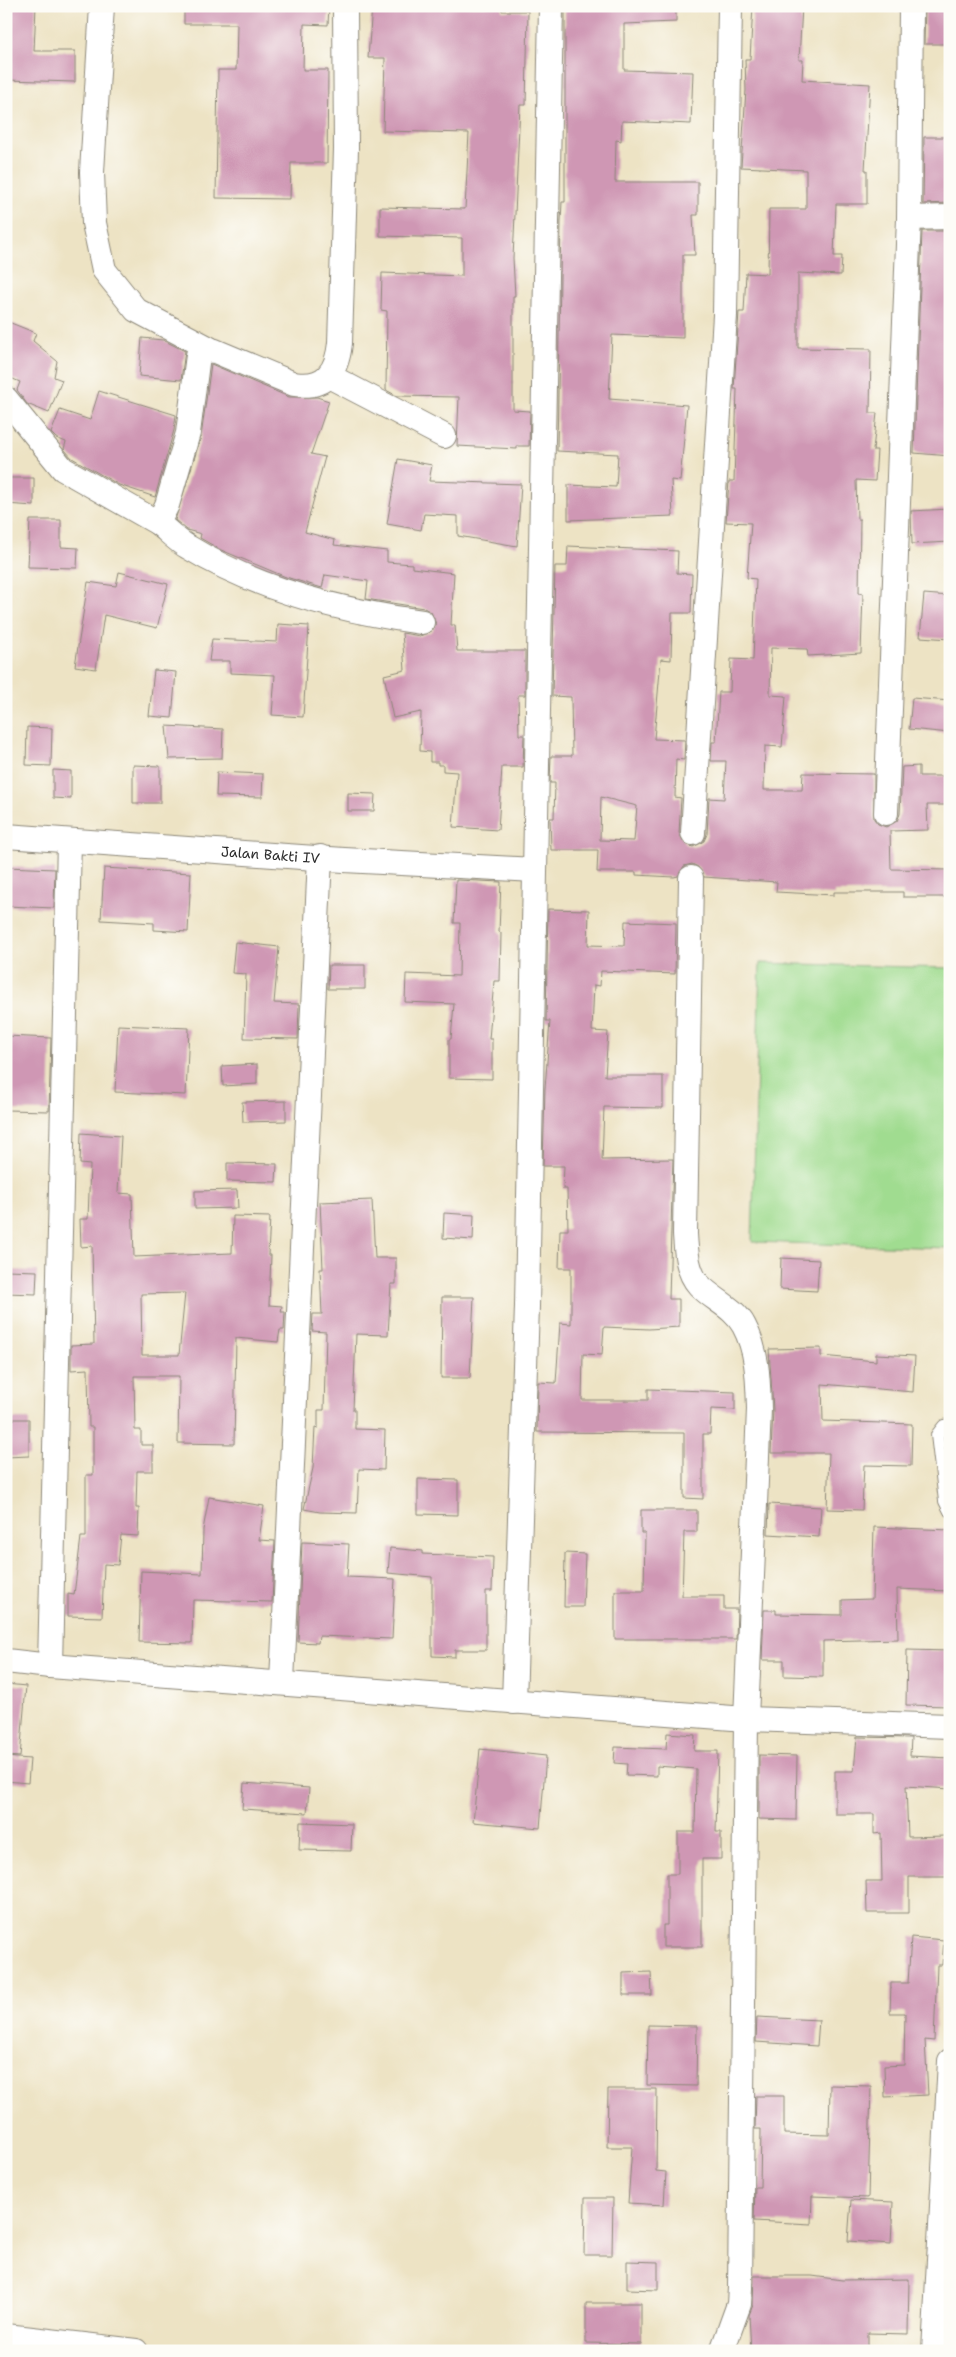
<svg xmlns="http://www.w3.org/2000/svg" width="956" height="2357" viewBox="0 0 956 2357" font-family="'Shantell Sans',sans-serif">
<rect width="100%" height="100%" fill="#fdfcf7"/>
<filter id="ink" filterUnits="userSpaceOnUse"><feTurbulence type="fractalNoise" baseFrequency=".02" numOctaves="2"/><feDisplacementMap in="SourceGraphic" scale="10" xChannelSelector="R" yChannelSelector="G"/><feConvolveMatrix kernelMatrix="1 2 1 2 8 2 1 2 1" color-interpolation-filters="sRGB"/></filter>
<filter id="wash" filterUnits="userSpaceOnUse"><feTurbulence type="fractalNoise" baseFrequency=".0096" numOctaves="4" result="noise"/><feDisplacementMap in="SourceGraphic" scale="20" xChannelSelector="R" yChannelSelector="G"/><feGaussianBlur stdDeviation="1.12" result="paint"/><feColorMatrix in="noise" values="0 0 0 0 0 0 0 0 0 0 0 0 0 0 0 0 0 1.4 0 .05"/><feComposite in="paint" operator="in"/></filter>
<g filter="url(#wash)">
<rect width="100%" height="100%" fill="#ede3c4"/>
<path fill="#a0dc90" stroke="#66845e" d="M 760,963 L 950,968 L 950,1248 L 752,1242 Z"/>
<g id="blocks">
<g fill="#cf97b4" fill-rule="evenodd">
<path d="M 6,6 L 36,6 L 34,51 L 75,51 L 75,82 L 6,80 Z"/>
<path d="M 184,6 L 329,6 L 328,25 L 304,24 L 303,70 L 328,70 L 327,163 L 291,163 L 290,199 L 216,198 L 218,70 L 236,70 L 237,24 L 184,24 Z"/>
<path d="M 372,6 L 502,6 L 502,11 L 528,11 L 526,105 L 520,105 L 513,258 L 515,296 L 513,296 L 513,410 L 530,411 L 529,446 L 517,446 L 517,449 L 457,446 L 459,397 L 397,396 L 386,390 L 387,311 L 381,310 L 382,273 L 462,276 L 462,238 L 380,236 L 380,207 L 465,209 L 469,133 L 383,131 L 385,58 L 368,58 Z"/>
<path d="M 565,6 L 676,6 L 676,22 L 624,24 L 624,70 L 693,72 L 691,124 L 622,121 L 621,141 L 616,140 L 615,182 L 698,182 L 698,215 L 693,215 L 695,255 L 683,255 L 683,338 L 612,335 L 609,399 L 687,405 L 680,481 L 671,480 L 673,516 L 568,520 L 568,485 L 616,487 L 618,454 L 557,451 L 561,221 L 562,202 L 565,202 Z"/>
<path d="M 753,6 L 802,6 L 799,60 L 803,60 L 802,80 L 870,84 L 865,170 L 867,170 L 867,204 L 836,204 L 834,256 L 842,256 L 841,275 L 798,273 L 798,348 L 871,349 L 870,413 L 877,413 L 873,450 L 877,450 L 875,481 L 856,480 L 857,519 L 860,519 L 859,593 L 863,594 L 861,653 L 808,656 L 807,649 L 771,648 L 770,695 L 786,696 L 782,747 L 765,746 L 764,790 L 802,790 L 803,773 L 874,774 L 874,819 L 878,824 L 886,827 L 897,821 L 900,814 L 902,767 L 919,766 L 919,776 L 950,776 L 950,805 L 927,805 L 928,830 L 890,831 L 891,869 L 950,870 L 950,897 L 903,897 L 903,892 L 834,892 L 834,895 L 776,892 L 777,882 L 704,877 L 698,867 L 692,864 L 684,866 L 678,876 L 674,877 L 636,875 L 636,872 L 597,872 L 598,850 L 551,850 L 550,818 L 554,818 L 555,783 L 550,783 L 551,756 L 572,756 L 571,697 L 552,696 L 555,566 L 567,566 L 568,546 L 678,551 L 677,573 L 692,574 L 691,613 L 672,613 L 671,660 L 661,659 L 654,739 L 685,740 L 684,760 L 676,759 L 675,797 L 681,798 L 679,833 L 685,844 L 693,847 L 704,841 L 707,834 L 709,798 L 724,799 L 726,761 L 711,761 L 712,742 L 716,742 L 719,692 L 730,692 L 731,659 L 753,660 L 756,579 L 747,578 L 751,523 L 726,522 L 729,481 L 734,481 L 737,389 L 734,389 L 739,312 L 744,312 L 746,273 L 768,274 L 769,209 L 806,209 L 806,170 L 741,167 L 746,90 L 745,59 L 750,59 ZM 601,797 L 637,806 L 634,841 L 600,840 Z"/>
<path d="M 925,6 L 950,6 L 950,44 L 924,44 Z"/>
<path d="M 924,137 L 950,137 L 950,203 L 923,204 Z"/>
<path d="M 922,231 L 950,231 L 950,456 L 914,453 Z"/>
<path d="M 6,321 L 36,333 L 33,341 L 57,361 L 54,377 L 62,380 L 49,413 L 27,404 L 17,390 L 20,382 L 6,376 Z"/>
<path d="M 142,338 L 163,340 L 185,351 L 181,380 L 139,376 Z"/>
<path d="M 211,364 L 289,397 L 317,397 L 329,401 L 311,454 L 325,457 L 305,532 L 335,540 L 334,545 L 387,551 L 387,562 L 412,564 L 412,568 L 454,573 L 451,625 L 455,625 L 457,651 L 525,651 L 525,695 L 518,695 L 519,735 L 524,735 L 523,767 L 502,767 L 498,830 L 453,827 L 457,772 L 443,771 L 443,765 L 438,765 L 438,762 L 430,762 L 430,752 L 420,751 L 421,712 L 393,718 L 384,675 L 405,670 L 402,633 L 420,636 L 432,631 L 436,624 L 431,612 L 424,608 L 366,599 L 368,581 L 325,575 L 322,588 L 286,577 L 221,550 L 200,538 L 201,534 L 187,530 L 175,520 L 201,437 Z"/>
<path d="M 99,391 L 176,415 L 174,430 L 155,497 L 119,485 L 72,458 L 64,449 L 66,442 L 56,438 L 51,433 L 60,410 L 90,420 Z"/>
<path d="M 398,459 L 432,465 L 429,481 L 521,484 L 517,546 L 458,536 L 458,516 L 424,514 L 421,530 L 387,524 Z"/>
<path d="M 6,478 L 34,478 L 34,506 L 6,504 Z"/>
<path d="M 950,509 L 950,542 L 912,544 L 911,511 Z"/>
<path d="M 30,520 L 61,520 L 61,547 L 78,548 L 77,568 L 28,567 Z"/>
<path d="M 119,572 L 168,584 L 157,628 L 104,615 L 96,669 L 75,666 L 88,582 L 116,586 Z"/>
<path d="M 924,594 L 950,596 L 950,639 L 920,637 Z"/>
<path d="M 278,624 L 309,626 L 303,717 L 272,715 L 275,675 L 230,673 L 230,661 L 209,661 L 212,639 L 277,642 Z"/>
<path d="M 154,670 L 176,672 L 172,718 L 149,716 Z"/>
<path d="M 912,698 L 950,701 L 950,733 L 909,729 Z"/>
<path d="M 166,726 L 223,729 L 222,758 L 169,759 Z"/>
<path d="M 27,727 L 52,728 L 51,766 L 26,765 Z"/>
<path d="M 133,765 L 160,766 L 160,803 L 133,803 Z"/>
<path d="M 53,770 L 71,771 L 71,799 L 53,798 Z"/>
<path d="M 217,772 L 263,774 L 262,797 L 216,796 Z"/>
<path d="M 348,793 L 375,794 L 374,811 L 348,811 Z"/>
<path d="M 6,867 L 55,869 L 54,908 L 6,906 Z"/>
<path d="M 104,868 L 191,873 L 188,932 L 154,930 L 154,923 L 101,920 Z"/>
<path d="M 456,880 L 501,882 L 499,932 L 501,933 L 500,981 L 494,981 L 489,1039 L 492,1039 L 492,1079 L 449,1078 L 449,1039 L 451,1039 L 454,1004 L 405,1002 L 406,974 L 459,976 L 460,923 L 454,923 Z"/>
<path d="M 548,909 L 589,910 L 588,945 L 624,946 L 625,921 L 676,923 L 675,974 L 601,971 L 600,986 L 594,985 L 592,1031 L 608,1032 L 605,1076 L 663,1076 L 663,1108 L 604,1107 L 602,1160 L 673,1159 L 669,1299 L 679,1299 L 679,1327 L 649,1329 L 604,1327 L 602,1355 L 583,1354 L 582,1400 L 648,1400 L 648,1389 L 735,1392 L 735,1410 L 711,1409 L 710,1434 L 703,1434 L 703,1499 L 684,1498 L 684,1433 L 537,1432 L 538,1382 L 556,1383 L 560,1323 L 571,1324 L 571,1268 L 559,1268 L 560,1230 L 568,1230 L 567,1189 L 563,1189 L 564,1166 L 543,1166 L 545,1089 L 550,1021 L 546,1021 Z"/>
<path d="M 235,942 L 279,947 L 274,1003 L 299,1004 L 298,1039 L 244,1038 L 246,974 L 232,973 Z"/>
<path d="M 329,965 L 365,965 L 365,989 L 328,989 Z"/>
<path d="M 118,1025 L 189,1028 L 186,1095 L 115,1092 Z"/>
<path d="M 6,1036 L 51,1038 L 49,1111 L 6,1110 Z"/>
<path d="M 257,1064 L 257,1084 L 223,1086 L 222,1066 Z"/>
<path d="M 286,1101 L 286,1121 L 243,1122 L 242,1102 Z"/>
<path d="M 81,1133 L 121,1136 L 118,1193 L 132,1194 L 134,1257 L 232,1253 L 233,1216 L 270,1217 L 268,1255 L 271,1255 L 269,1305 L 282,1306 L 281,1312 L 285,1312 L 284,1330 L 280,1330 L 278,1342 L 236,1338 L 234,1444 L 178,1443 L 179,1376 L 134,1376 L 135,1430 L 141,1430 L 141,1445 L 153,1445 L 153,1471 L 137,1471 L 136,1508 L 139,1508 L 138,1536 L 121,1535 L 118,1565 L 104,1564 L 102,1617 L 68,1616 L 68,1594 L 74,1595 L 81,1537 L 86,1537 L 86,1475 L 93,1475 L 93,1427 L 89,1427 L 88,1369 L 71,1370 L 71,1345 L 94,1344 L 92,1246 L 81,1247 L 80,1219 L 88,1219 L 90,1165 L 80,1164 ZM 185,1293 L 179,1355 L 142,1355 L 141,1294 Z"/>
<path d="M 227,1163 L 277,1164 L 276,1182 L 227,1181 Z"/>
<path d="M 237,1190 L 238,1208 L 195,1209 L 195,1191 Z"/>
<path d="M 372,1200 L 375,1258 L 396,1258 L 396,1284 L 391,1284 L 388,1335 L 356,1334 L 353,1410 L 355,1410 L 355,1429 L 385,1430 L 384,1470 L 359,1469 L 357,1513 L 320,1512 L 304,1509 L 313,1468 L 315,1427 L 318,1428 L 318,1410 L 324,1410 L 326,1332 L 312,1331 L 313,1314 L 322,1314 L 320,1269 L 323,1269 L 320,1202 Z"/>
<path d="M 444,1213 L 474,1215 L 473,1240 L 443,1238 Z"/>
<path d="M 781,1258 L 819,1260 L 817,1291 L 780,1289 Z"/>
<path d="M 6,1270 L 37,1271 L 36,1294 L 6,1293 Z"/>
<path d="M 442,1297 L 474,1297 L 470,1378 L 441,1378 Z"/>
<path d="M 821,1348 L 821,1356 L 876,1361 L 876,1354 L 915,1356 L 913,1392 L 822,1384 L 823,1421 L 912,1424 L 911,1466 L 864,1465 L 862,1510 L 827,1509 L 829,1453 L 771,1453 L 773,1409 L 769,1349 Z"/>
<path d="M 6,1419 L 29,1419 L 29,1456 L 6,1457 Z"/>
<path d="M 418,1479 L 458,1480 L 458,1515 L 418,1514 Z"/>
<path d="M 209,1497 L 264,1506 L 259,1540 L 275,1541 L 272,1602 L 193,1600 L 192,1643 L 139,1642 L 141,1571 L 202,1574 L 203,1530 Z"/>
<path d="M 769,1504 L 821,1507 L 819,1537 L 768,1534 Z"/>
<path d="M 641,1510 L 697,1510 L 697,1532 L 684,1532 L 682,1596 L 724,1596 L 724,1609 L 737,1609 L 736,1639 L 615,1639 L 615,1591 L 644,1591 L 645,1533 L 641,1533 Z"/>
<path d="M 874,1527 L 950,1530 L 950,1591 L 897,1589 L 898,1639 L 823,1641 L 823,1677 L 784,1676 L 784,1660 L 762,1660 L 764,1610 L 776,1610 L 776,1614 L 842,1615 L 842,1600 L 872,1599 Z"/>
<path d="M 302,1542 L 349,1544 L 347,1577 L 395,1579 L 392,1639 L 319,1636 L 318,1643 L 298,1642 Z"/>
<path d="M 390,1548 L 422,1551 L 422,1554 L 493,1557 L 492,1591 L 486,1591 L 486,1650 L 455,1650 L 455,1657 L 432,1656 L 432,1577 L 388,1573 Z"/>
<path d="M 565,1553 L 585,1554 L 583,1607 L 564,1607 Z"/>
<path d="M 907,1650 L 950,1651 L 950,1706 L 906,1705 Z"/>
<path d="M 6,1684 L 26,1686 L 20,1757 L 6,1756 Z"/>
<path d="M 667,1733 L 695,1735 L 694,1751 L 718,1751 L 716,1832 L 721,1832 L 721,1859 L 702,1859 L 702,1947 L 663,1947 L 663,1925 L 667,1925 L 667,1874 L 678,1874 L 678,1832 L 695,1832 L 696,1769 L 657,1766 L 657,1776 L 626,1775 L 627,1764 L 614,1763 L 615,1747 L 666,1749 Z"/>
<path d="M 857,1737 L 911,1738 L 910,1756 L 950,1758 L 950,1789 L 906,1786 L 908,1837 L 946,1836 L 947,1877 L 909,1877 L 909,1913 L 867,1913 L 866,1881 L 882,1881 L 881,1833 L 874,1834 L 874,1814 L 835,1814 L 835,1771 L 854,1771 Z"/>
<path d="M 480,1749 L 546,1756 L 540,1828 L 473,1822 Z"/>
<path d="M 759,1755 L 797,1756 L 796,1820 L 759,1819 Z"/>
<path d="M 6,1757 L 30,1759 L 28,1783 L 6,1781 Z"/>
<path d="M 244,1783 L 309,1788 L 307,1813 L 242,1809 Z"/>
<path d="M 300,1822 L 352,1824 L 351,1851 L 299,1850 Z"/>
<path d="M 911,1937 L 944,1940 L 942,1965 L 937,1965 L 934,2041 L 925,2040 L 928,2095 L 885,2097 L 884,2066 L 904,2065 L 905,2013 L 890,2013 L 891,1983 L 908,1983 Z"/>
<path d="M 651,1972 L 652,1995 L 623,1995 L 623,1973 Z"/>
<path d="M 757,2017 L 819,2020 L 817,2046 L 756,2042 Z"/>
<path d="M 648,2025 L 697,2026 L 696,2086 L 647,2085 Z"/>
<path d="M 830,2085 L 871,2086 L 868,2198 L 812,2196 L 811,2224 L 754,2221 L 755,2187 L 760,2187 L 761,2129 L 755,2129 L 756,2096 L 784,2096 L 784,2134 L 829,2135 Z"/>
<path d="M 608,2089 L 657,2089 L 656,2171 L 666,2172 L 664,2205 L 628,2203 L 632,2147 L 607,2147 Z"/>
<path d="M 585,2198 L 613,2198 L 612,2255 L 584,2255 Z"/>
<path d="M 851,2200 L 893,2202 L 891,2244 L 848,2241 Z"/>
<path d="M 627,2261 L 658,2262 L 658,2290 L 627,2289 Z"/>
<path d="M 754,2276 L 812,2276 L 842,2280 L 909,2279 L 908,2334 L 868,2333 L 868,2351 L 751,2351 L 749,2315 L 753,2305 Z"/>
<path d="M 586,2303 L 641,2303 L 641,2344 L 586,2343 Z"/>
</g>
</g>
</g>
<g filter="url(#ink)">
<use href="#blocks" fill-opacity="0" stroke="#8c8778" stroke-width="1"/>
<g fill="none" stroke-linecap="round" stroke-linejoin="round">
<defs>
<path id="lane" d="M 950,1425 L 944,1426 L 937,1435 L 945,1501 L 950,1511"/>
<g id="street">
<path d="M 102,6 L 92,172 L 94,223 L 104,270 L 136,310 L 210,349"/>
<path d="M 909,218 L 950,217"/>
<path d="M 329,376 L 444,436"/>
<path d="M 6,399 L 63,469 L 158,523 L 167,505 L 188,433 L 198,355 L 204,350 L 215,351 L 294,384 C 325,389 337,372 340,343 L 346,149 L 345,6"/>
<path d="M 158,523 C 168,531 177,541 188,547 C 258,590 342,611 422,622"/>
<path d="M 886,813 L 909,218 L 911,6"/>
<path d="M 693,833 L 725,315 L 730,6"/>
<path id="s1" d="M 6,836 L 344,860 L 535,870"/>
<path d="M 691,878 L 685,1234 C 686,1251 687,1272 699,1285 C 713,1300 734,1307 744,1326 C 758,1352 758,1380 759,1409 L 746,1719 L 740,2288 L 739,2304 L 722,2351"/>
<path d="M 6,1661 L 50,1666 L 746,1719 L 950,1726"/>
<path d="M 50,1666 L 69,841"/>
<path d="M 282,1682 L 320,857"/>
<path d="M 514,1702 L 527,1306 L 551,6"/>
<path d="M 6,2336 L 136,2351"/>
<path d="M 934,2351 L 950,2061"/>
</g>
</defs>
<use href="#lane" stroke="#8c8778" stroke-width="14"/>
<use href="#street" stroke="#8c8778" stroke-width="26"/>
<use href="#lane" stroke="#fff" stroke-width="12"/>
<use href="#street" stroke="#fff" stroke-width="24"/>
</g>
</g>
<g text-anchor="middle" stroke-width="4.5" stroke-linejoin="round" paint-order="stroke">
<g font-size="14" fill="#2b2b2b" stroke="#fdfcf7">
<text dy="5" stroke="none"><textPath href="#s1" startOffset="265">Jalan Bakti IV</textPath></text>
</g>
</g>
<rect width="956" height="2357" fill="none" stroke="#fdfcf7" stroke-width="25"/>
</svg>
